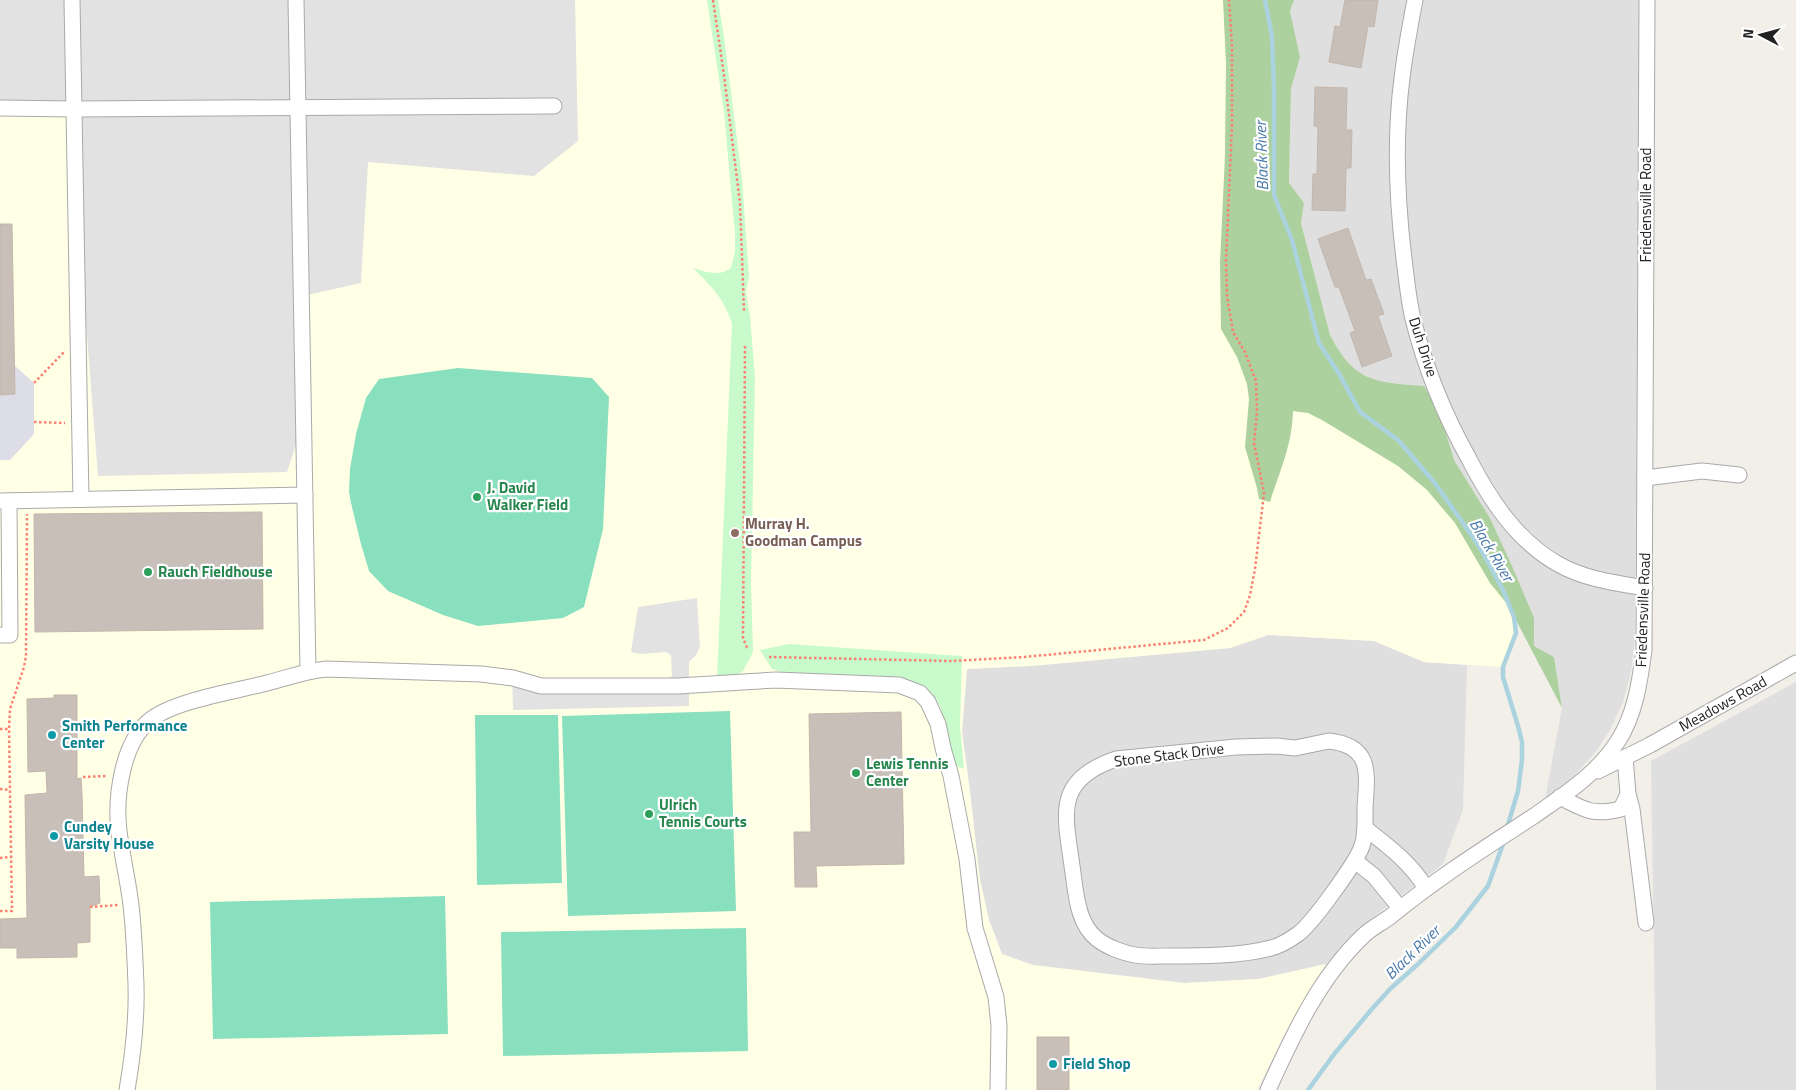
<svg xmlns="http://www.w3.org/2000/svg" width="1796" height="1090" viewBox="0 0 1796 1090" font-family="'Titillium Web',sans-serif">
<rect width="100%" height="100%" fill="#f2efe9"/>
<g fill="#e0dfdf">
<path d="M 1294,0 L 1640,0 L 1635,639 L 1631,672 L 1623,702 L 1610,730 L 1595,753 L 1571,779 L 1545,799 L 1562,708 L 1554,657 L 1534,646 L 1534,618 L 1490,518 L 1454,460 L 1440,413 L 1424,387 L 1383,382 L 1365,377 L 1351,366 L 1339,351 L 1330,335 L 1301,223 L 1304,203 L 1289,183 L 1291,89 L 1300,57 L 1290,11 Z"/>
<path d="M 1268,635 L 1374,641 L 1424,662 L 1467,665 L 1463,810 L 1443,864 L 1359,928 L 1326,964 L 1259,979 L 1184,983 L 1033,965 L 1002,954 L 989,920 L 980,880 L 970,792 L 962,732 L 966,669 L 1031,666 L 1230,648 Z"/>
<path d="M 1796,682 L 1796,1090 L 1656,1090 L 1651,761 Z"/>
</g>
<path fill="#ffffe5" d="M 0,0 L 1265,0 L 1274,195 L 1319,343 L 1461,520 L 1514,617 L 1516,633 L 1510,651 L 1503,667 L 1424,662 L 1374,641 L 1268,635 L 1230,648 L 1031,666 L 967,669 L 962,732 L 970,792 L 980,880 L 989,920 L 1002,954 L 1033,965 L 1184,983 L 1259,979 L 1326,964 L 1287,1029 L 1257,1090 L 0,1090 Z"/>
<path fill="#add19e" d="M 1223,0 L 1294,0 L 1290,11 L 1300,57 L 1291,89 L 1289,183 L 1304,203 L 1301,223 L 1330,335 C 1355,383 1375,382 1424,386 L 1440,413 L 1454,460 L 1490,518 L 1512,566 L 1534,618 L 1534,646 L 1554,657 L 1562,708 L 1508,605 L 1490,583 L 1455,523 L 1427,490 L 1398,466 L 1322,420 L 1308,413 L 1293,411 C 1292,446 1280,470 1270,502 L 1259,499 L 1257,488 L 1245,447 L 1249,399 L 1247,384 L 1237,357 L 1221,329 L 1220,263 L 1225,155 L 1226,64 Z"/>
<g fill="#c8facc">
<path d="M 707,0 L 718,0 L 724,37 L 742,179 L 749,276 L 746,292 L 750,316 L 755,378 L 751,584 L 753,652 L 743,671 L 734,678 L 717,678 L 732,324 C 724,298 711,286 693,268 C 706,272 719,277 731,268 L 735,251 L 735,234 L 724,112 Z"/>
<path d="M 789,644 L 962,656 L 960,727 L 964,769 L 950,764 L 946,743 L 946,724 L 939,704 L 933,695 L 922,687 L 880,678 L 785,673 L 772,669 L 760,650 Z"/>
</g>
<g fill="#88e0be">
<path d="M 458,368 L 592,378 L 609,397 L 603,529 L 584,607 L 563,618 L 478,626 L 443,615 L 388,591 L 369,571 L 361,544 L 351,503 L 349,492 L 350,469 L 356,434 L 366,398 L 379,379 Z"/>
<path d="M 730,711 L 736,911 L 568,916 L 562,716 Z"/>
<path d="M 475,715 L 558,715 L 562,883 L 477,885 Z"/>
<path d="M 445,896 L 448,1034 L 213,1039 L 210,902 Z"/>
<path d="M 746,928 L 748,1051 L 503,1056 L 501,932 Z"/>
</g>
<g fill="#e2e2e2">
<path d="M 0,0 L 575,0 L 578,141 L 534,176 L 368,162 L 361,283 L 307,295 L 309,405 L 287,472 L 98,476 L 72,144 L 72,109 L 0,108 Z"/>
<path d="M 697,598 L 700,647 L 696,655 L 689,662 L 689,706 L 513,710 L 512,673 L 556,681 L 665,680 L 672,676 L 671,655 L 666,652 L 641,654 L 631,652 L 638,607 Z"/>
</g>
<path fill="#dddde8" d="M 14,365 L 34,383 L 34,434 L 10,460 L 0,460 L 0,395 L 15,394 Z"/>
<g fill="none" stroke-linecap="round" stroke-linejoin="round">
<g stroke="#aad3df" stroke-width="4.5">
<path d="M 1265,0 L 1272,36 L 1274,90 L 1274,195 L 1292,240 L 1319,343 L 1338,372 L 1360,412 L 1398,440 L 1434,482 L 1461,520 L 1479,546 L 1503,590 L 1514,617 L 1516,633 L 1503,667 L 1503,677 L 1518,726 L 1522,742 L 1522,760 L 1518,791 L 1507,828"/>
<path d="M 1308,1090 L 1335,1053 L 1371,1010 L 1390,989 L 1417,965 L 1456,927 L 1488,886 L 1504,841"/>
</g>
</g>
<g fill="#c7bfb8" stroke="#c4b6ab">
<path d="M 1345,0 L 1378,0 L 1374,27 L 1368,26 L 1361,68 L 1329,62 L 1335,26 L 1340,27 Z"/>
<path d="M 1315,87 L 1347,88 L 1346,130 L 1352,130 L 1351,168 L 1346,168 L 1345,211 L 1312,210 L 1313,174 L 1317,174 L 1318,127 L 1314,126 Z"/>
<path d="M 0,224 L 12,224 L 15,394 L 0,395 Z"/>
<path d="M 1348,228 L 1366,280 L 1371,279 L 1384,314 L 1378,316 L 1392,356 L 1362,367 L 1350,333 L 1355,331 L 1339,287 L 1335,287 L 1318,239 Z"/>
<path d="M 262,512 L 263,629 L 35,632 L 34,514 Z"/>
<path d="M 54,695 L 77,695 L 77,779 L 81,778 L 82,794 L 84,877 L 99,876 L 100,903 L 90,907 L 90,942 L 77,943 L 77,957 L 17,958 L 17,948 L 0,948 L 0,919 L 27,918 L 25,795 L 47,793 L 46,771 L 28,772 L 27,699 L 54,698 Z"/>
<path d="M 901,712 L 904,864 L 816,866 L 817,887 L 795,887 L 794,832 L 811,832 L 809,714 Z"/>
<rect x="1037" y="1037" width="32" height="53"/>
</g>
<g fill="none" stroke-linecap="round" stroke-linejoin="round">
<defs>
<g id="minor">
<path d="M 72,0 L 81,499"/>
<path d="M 296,0 L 308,671"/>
<path d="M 1415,0 C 1410,26 1405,52 1402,78 C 1394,140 1397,205 1405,267 C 1407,284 1409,302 1413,319 C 1425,367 1445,416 1469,459 C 1490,500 1517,541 1558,564 C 1584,579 1615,583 1645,588"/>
<path d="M 0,108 L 74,109 L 554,106"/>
<path d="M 1645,478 L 1702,471 L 1739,475"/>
<path d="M 0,501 L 305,495"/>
<path d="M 0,635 L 10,635 L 9,501"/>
<path d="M 1329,741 C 1373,746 1367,774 1365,808 C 1365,820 1366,835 1362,846 C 1356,863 1312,924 1298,934 C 1291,939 1280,946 1271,948 C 1241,956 1201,956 1169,956 C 1158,956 1146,957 1135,955 C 1123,953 1107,947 1097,939 C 1078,924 1076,895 1073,873 C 1066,818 1051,781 1116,759 L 1236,747 L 1276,746 L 1295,748 Z"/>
<path d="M 1598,771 L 1650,745 L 1796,663"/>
<path d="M 1628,794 L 1632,809 L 1646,923"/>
<path d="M 1560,797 C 1584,810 1594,816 1621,809 L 1628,794 L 1625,757"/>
<path d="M 1365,828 C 1388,846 1410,862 1426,888"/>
<path d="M 1355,861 L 1374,876 L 1400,908"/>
<path d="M 127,1090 C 133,1055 137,1020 136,985 C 135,958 134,931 131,905 C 128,880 122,856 119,831 C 115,797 122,744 149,721 C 172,701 236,691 267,683 C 287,678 305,671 326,669 L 481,674 L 513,678 L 541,686 L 678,686 L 776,680 L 899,685 L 920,693 L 928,702 L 938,724 L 943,748 L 951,776 L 967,859 L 975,928 L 996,997 L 999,1026 L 998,1090"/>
<path d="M 1268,1090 C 1293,1035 1319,978 1363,936 C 1371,928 1382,923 1391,916 C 1436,879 1485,848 1534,816 C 1565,794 1597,774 1618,741 C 1635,715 1640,681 1644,650 L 1647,0"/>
</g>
</defs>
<use href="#minor" stroke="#a9a9a9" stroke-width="17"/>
<g stroke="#fa8072" stroke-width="2.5" stroke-dasharray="2.5 2.5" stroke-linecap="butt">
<path d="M 713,0 L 724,75 L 740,203 L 744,311"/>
<path d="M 745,346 L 743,638 L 748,650"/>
<path d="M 34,383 L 65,351"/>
<path d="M 34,422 L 65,423"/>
<path d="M 769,657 L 951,661 L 1024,657 L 1204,640 L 1228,628 L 1244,612 L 1250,595 L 1255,569 L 1264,493 L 1254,443 L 1257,412 L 1256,381 L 1245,352 L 1233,332 L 1227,296 L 1226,260 L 1232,125 L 1232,46 L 1229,0"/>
<path d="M 0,729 L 9,729"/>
<path d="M 83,777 L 106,776"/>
<path d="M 0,789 L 9,790"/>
<path d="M 0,858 L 11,857"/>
<path d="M 90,907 L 118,905"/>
<path d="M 0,911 L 12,911 L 9,729 L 10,709 L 24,667 L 26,656 L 27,514"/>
</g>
<use href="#minor" stroke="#fff" stroke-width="15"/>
</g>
<g fill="#2e9e5b" stroke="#fff" stroke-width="2">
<circle cx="477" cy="497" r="5"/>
<circle cx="148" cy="572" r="5"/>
<circle cx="856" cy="773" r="5"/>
<circle cx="649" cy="814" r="5"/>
</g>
<circle fill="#8d6e63" stroke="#fff" stroke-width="2" cx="735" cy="533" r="5"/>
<g fill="#0f9aa8" stroke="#fff" stroke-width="2">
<circle cx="52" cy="735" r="5"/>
<circle cx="54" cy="836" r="5"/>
<circle cx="1053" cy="1064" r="5"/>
</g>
<g text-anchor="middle" stroke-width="4.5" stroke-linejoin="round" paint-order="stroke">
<g font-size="15" fill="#222" stroke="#fff">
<text transform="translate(1646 205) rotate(-90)" y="5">Friedensville Road</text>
<text transform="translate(1423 347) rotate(72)" y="5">Duh Drive</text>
<text transform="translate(1643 610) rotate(-88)" y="5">Friedensville Road</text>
<text transform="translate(1723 704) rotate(-29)" y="5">Meadows Road</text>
<text transform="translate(1169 755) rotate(-7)" y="5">Stone Stack Drive</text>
</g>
<g font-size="15" font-weight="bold" fill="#27864d" stroke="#fff" text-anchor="start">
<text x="487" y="493">J. David<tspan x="487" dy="17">Walker Field</tspan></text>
<text x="158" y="577">Rauch Fieldhouse</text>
<text x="866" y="769">Lewis Tennis<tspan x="866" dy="17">Center</tspan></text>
<text x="659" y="810">Ulrich<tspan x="659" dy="17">Tennis Courts</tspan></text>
</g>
<g font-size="15" font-weight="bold" fill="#785e54" stroke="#fff" text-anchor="start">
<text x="745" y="529">Murray H.<tspan x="745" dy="17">Goodman Campus</tspan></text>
</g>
<g font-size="15" font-weight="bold" fill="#0d838f" stroke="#fff" text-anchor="start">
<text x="62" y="731">Smith Performance<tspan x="62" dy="17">Center</tspan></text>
<text x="64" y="832">Cundey<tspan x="64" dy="17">Varsity House</tspan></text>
<text x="1063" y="1069">Field Shop</text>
</g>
<g font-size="16" font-style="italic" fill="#4a7aab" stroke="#fff">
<text transform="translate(1261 156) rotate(-92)" y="6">Black River</text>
<text transform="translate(1492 550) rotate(59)" y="6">Black River</text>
<text transform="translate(1412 952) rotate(-44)" y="6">Black River</text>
</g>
</g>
<g transform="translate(1761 35) rotate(276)" stroke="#ffffff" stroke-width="4" paint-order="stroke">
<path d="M0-4L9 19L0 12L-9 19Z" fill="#222222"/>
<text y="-8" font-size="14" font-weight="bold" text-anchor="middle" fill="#222222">N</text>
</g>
</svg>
